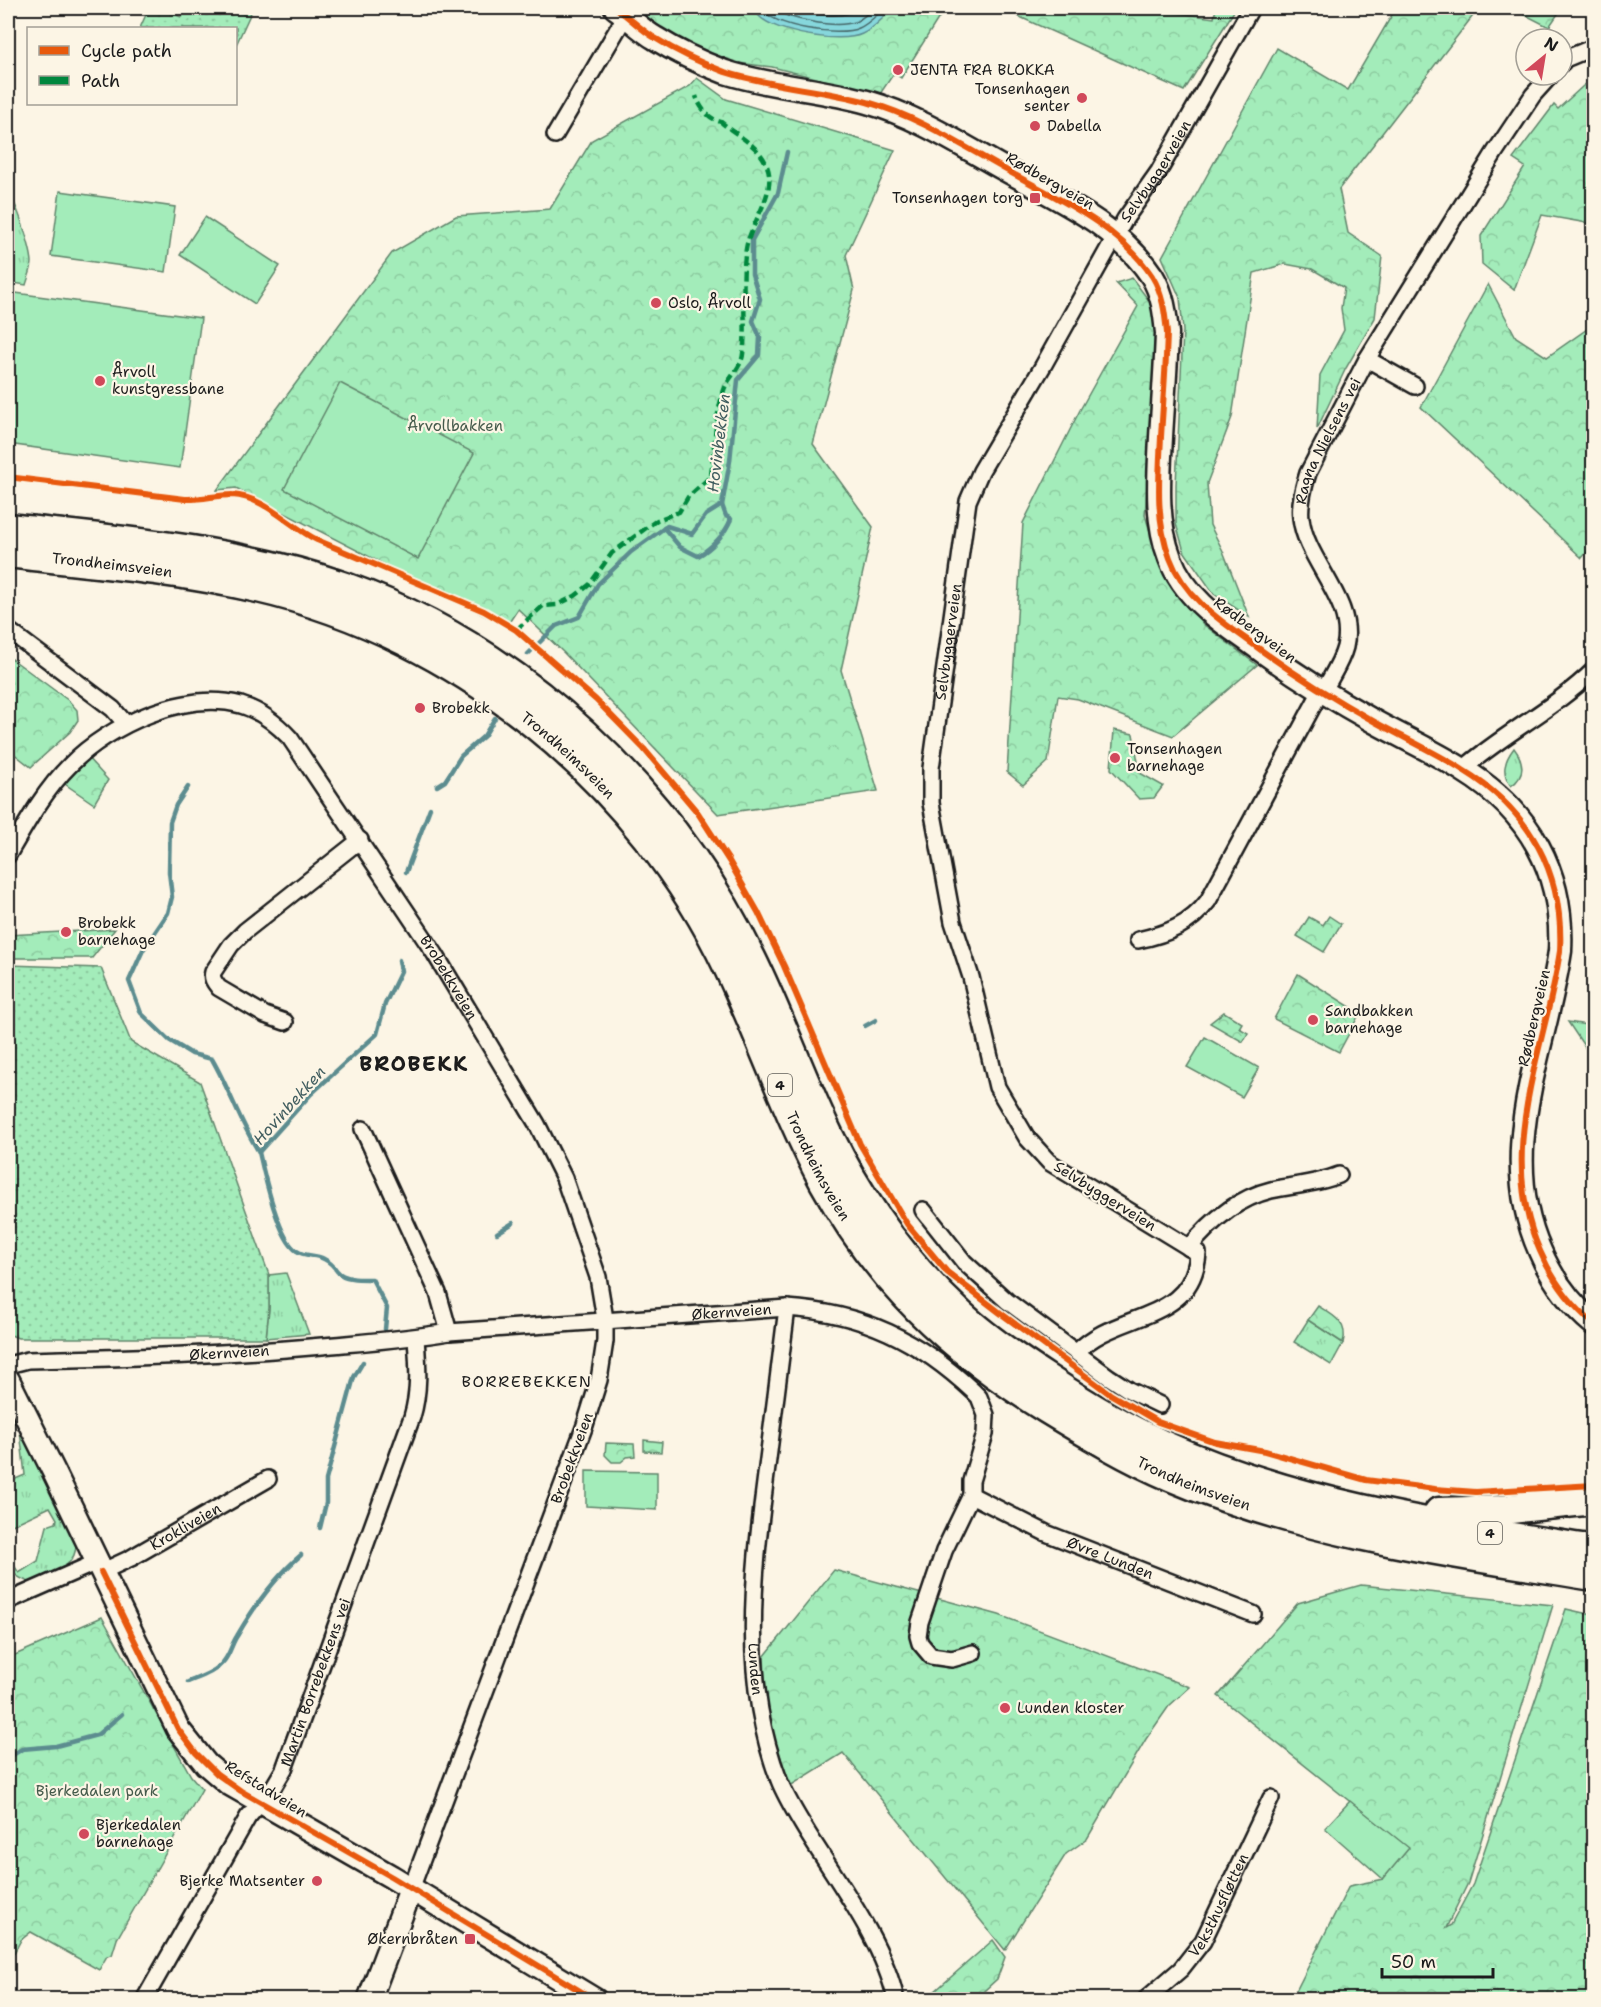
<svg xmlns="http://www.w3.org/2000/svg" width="1601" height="2007" viewBox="0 0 1601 2007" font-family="'Shantell Sans',sans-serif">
<defs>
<pattern id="grass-tufts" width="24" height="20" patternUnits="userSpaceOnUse" patternTransform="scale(1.5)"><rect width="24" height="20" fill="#a3ecba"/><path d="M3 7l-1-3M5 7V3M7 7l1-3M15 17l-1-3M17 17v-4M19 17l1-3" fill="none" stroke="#8cca9f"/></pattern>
<pattern id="forest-crowns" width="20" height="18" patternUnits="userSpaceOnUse" patternTransform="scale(1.5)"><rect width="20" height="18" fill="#a3ecba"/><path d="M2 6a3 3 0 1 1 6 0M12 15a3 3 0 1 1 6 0" fill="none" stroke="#8cca9f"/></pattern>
<pattern id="garden-dots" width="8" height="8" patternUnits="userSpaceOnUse" patternTransform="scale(1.5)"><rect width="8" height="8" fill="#a3ecba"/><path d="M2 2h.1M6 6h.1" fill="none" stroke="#8cca9f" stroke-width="1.8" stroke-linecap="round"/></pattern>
</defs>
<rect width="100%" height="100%" fill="#fcf5e5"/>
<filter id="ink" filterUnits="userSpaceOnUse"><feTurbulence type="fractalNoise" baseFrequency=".0167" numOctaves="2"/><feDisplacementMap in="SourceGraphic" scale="12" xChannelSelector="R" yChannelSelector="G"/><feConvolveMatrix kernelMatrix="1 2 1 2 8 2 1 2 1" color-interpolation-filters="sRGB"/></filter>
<g filter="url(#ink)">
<g fill="url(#grass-tufts)" stroke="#60846b" stroke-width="1.5">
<path d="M 8,194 C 17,201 31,249 32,262 C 32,269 28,278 26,285 L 8,282 Z"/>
<path d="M 1514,748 C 1524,761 1526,776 1511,786 C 1501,773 1504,761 1514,748 Z"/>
<path d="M 286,1273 L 309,1334 L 266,1338 L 269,1308 L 269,1275 Z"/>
<path d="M 1308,1320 L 1343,1343 L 1331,1365 L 1294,1342 Z"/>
<path d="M 8,1407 C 14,1419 16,1433 8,1444 Z"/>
<path d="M 19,1422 L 76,1540 C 79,1567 52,1573 32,1583 C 23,1580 11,1575 8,1565 L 11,1561 L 19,1573 L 38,1561 L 47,1526 L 56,1523 L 57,1519 L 50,1507 L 8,1527 L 8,1482 L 25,1475 Z"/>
</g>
<g fill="url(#forest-crowns)" stroke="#60846b" stroke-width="1.5">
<path d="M 637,8 L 945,8 L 901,78 L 894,73 L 880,94 L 772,67 L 730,62 L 683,44 L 633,14 Z"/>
<path d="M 1000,8 L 1141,8 L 1214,18 L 1216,8 L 1236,8 L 1184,91 Z"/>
<path d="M 1396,8 L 1479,8 L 1339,189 L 1348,233 L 1382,256 L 1375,318 L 1346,368 L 1317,429 L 1320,375 L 1344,330 L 1341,308 L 1344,288 L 1312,269 L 1285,264 L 1254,273 L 1232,417 L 1207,483 L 1210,525 L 1223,551 L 1249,617 L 1214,594 L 1184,551 L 1176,524 L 1176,485 L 1183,331 L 1180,298 L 1162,257 L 1277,48 L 1348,90 Z"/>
<path d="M 1512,8 L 1562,8 L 1549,27 Z"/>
<path d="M 697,78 L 726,99 L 895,150 L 846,255 L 854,290 L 813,444 L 873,527 L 841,670 L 878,791 L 718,814 L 564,653 L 518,609 L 506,627 L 236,488 L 217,490 L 392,253 L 456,216 L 550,209 L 592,140 L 690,86 Z"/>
<path d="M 1593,79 L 1593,224 L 1542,215 L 1514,290 L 1482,264 L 1481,236 L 1525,167 L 1513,159 L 1554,105 L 1558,109 L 1583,86 Z"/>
<path d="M 1132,278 L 1150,302 L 1158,337 L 1145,515 L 1157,555 L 1178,591 L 1203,624 L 1257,665 L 1173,736 L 1078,699 L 1058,696 L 1048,762 L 1023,785 L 1007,772 L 1023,523 L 1080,410 L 1138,306 L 1116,283 Z"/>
<path d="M 1488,284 L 1516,337 L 1547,357 L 1593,325 L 1594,544 L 1582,558 L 1421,407 Z"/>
<path d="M 8,656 L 69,701 L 77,710 L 78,720 L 70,732 L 31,767 L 8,749 Z"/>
<path d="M 1114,730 L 1133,734 L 1140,773 L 1163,786 L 1154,798 L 1139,799 L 1111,769 Z"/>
<path d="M 86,756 L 108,780 L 94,804 L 59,780 Z"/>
<path d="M 1329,916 L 1341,924 L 1324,952 L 1297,936 L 1309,917 L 1323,925 Z"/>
<path d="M 115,929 L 92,958 L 8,958 L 8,935 Z"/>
<path d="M 1298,974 L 1360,1013 L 1339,1052 L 1274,1019 Z"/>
<path d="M 1224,1012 L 1242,1023 L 1239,1028 L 1248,1033 L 1243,1042 L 1210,1023 Z"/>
<path d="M 1568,1022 L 1593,1026 L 1593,1056 L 1590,1055 Z"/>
<path d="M 1318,1306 C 1333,1315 1349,1323 1343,1343 L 1308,1320 Z"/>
<path d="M 644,1440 L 662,1442 L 661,1452 L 644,1451 Z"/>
<path d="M 606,1443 L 634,1444 L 635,1456 L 627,1457 L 621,1462 L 612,1462 L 605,1455 Z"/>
<path d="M 834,1570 L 999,1615 L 1190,1687 L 1169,1706 L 1146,1739 L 1087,1839 L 1066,1854 L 1005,1950 L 843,1753 L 790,1786 L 767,1715 L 764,1657 Z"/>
<path d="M 1361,1585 L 1553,1605 L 1468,1883 L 1446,1928 L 1451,1925 L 1473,1884 L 1566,1609 L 1593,1615 L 1593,1999 L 1292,1999 L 1349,1886 L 1383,1879 L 1408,1848 L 1218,1696 L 1298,1603 Z"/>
<path d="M 102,1617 L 191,1776 L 202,1789 L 117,1939 L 112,1955 L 107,1956 L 99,1970 L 31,1932 L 21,1940 L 8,1964 L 8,1658 Z"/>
<path d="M 993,1940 L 1005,1957 L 997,1979 L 984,1991 L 982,1999 L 926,1999 Z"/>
</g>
<g fill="url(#garden-dots)" stroke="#60846b" stroke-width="1.5">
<path d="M 149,8 L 161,8 L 181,17 L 185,8 L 253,8 L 236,45 L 236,28 L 140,28 Z"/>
<path d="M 8,965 L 101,968 L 131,1042 L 200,1082 L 269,1275 L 269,1308 L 266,1338 L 18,1338 L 8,1334 Z"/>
</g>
<g fill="#a3ecba" stroke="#60846b" stroke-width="1.5">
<path d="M 60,191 L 175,207 L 166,272 L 51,256 Z"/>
<path d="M 205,217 L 280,266 L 255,304 L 180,255 Z"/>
<path d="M 8,292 L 201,318 L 180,468 L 8,444 Z"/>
<path d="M 340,383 L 474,453 L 418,559 L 284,489 Z"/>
<path d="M 1205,1037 L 1259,1068 L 1242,1097 L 1187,1067 Z"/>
<path d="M 1593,1167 L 1593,1195 L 1590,1196 L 1586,1168 Z"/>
<path d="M 586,1471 L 657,1472 L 657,1510 L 586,1506 Z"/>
<path d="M 1350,1801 L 1409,1848 L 1383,1879 L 1325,1828 Z"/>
</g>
<path fill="#86d7dc" stroke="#5c8c8f" stroke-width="1.5" d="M 755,8 L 894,8 C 884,16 874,29 862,34 C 841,44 775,33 759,16 C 757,14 756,10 755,8 Z"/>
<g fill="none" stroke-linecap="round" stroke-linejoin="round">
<g stroke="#466769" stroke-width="1.5">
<path d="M 761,8 C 771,27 840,37 859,28 C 869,24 877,14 885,8"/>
<path d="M 770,8 C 788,19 834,29 855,22 C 862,19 868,13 874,8"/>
<path d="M 793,8 C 813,14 842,21 860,8"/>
</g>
<g stroke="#5c8c8f" stroke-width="4.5">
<path d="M 664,528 L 680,547 L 698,556 C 712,548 725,534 731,519 L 726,516 L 722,505"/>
<path d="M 528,654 L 556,626 L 579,617 L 598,584 L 631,552 L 667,526 L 692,534 L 706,515 L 722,505 L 730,461 L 738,380 L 759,355 L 760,337 L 753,321 L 760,299 L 752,274 L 752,240 L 778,193 L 787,152"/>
<path d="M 437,786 L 445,781 L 461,756 L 484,736 L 495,718"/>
<path d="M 188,787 L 176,805 L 170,822 L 169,872 L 172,897 L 168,913 L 143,950 L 129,981 L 141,1013 L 169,1040 L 192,1054 L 212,1059 C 230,1090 240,1123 259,1152"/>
<path d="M 406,872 L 430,808"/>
<path d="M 865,1026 L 876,1020"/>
<path d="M 497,1233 L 513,1223"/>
<path d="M 385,1329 L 387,1308 L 372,1279 C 362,1279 344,1280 337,1271 C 333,1265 330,1262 324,1259 C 315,1254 305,1257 297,1251 C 278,1239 264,1174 259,1152 L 311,1094 L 377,1034 L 385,1004 L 401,971 L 399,960"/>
<path d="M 320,1528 L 326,1503 L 326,1480 L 354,1377 L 363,1362"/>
<path d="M 188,1682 C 200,1677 216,1672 224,1661 C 230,1654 232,1643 237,1636 C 255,1605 274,1578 301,1555"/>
<path d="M 8,1758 L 22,1749 L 56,1746 L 97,1735 L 122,1714"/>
</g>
<defs>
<g id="street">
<path d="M 1562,63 L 1565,59 L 1594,47"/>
<path d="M 555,135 L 626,15"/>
<path d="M 1367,359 L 1415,386"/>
<path d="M 8,630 L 113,709 L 126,724"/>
<path id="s1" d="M 1323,692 C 1330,678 1341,663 1345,647 C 1356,601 1306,562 1301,518 C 1299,503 1304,486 1308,473 L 1367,359 L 1495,152 L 1533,95 L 1551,75"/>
<path d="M 1463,769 C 1504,733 1554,709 1594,670"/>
<path id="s2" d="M 8,855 C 26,824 44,791 70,765 C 109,725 185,690 241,705 C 261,711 276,723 290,738 L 435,954 L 537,1124 L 564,1178 L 598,1277 L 605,1319 L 605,1341 L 599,1380 L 585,1425 L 411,1889"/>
<path d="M 1138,940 C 1167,934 1190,925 1208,901 L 1321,691"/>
<path d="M 285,1022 L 265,1015 L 219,988 C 215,983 211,979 213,972 L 231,945 L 245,931 L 360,840"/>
<path d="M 363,1129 L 438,1293 L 449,1332"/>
<path d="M 923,1210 L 964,1262 L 1007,1301 L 1109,1377 L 1129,1390 L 1160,1405"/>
<path d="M 1189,1248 C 1210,1222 1238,1198 1271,1190 C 1293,1185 1317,1184 1339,1175"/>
<path id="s3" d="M 787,1308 C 780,1364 773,1419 766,1475 C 753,1577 741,1682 779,1780 C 786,1798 797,1815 807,1832 C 838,1882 884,1943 896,2000"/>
<path id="s4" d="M 1077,1352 C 1115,1311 1193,1324 1198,1253 L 1049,1162 L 1027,1138 L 997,1087 L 971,977 L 953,922 L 931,803 L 931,768 L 968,501 L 981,471 L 1043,366 L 1125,219 L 1159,171 L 1251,8"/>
<path id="s5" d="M 8,1365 L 28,1360 C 126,1358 224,1355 322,1346 C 365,1342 407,1339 449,1332 L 787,1308 C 863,1313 919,1340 974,1392 L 979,1397 L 986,1415 L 985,1434 L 971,1481 L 971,1495 L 944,1551 L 920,1622 L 918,1636 L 920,1643 L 931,1656 L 952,1659 L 973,1653"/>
<path id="s6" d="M 971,1495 L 1046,1533 L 1253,1614"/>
<path id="s7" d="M 101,1572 L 131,1558 L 268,1479"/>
<path d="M 8,1601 L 97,1562"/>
<path id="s8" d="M 144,2000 L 248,1817 L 271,1791 L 284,1769 L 412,1417 C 420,1390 418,1366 416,1338"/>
<path id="s9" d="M 1145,2000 L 1181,1969 L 1203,1941 L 1271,1798"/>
</g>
<g id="secondary">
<path d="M 616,8 C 629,17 641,30 655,38 C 677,52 701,63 725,72 C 771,87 821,89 867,102 C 917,116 961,145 1006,170 C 1058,199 1118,225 1152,276 C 1163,294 1165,313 1167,333 C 1166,367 1163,402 1161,437 C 1159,478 1155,519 1170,558 C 1183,594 1216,618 1246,639 C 1287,670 1330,697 1375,722 C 1404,738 1435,752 1463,770 C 1530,811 1564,873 1560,951 C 1545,1052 1495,1150 1540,1251 C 1552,1279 1570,1304 1594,1324"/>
<path d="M 8,1380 L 54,1472 L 178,1729 L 206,1764 L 228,1783 L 392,1877 L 595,2000"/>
<path d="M 369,2000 L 411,1889"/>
</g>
<g id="highway">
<path d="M 8,528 C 121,541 237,549 345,587 C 522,650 671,792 752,960 C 780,1017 801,1078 829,1136 C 861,1202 906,1264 960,1314 C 987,1339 1018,1360 1049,1380 C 1085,1404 1123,1427 1163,1445 C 1298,1506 1449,1527 1594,1550"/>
<path id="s10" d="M 8,553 C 91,563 176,569 258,588 C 460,634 641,782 729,969 C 762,1039 787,1113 824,1182 C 846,1222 874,1262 906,1296 C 947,1341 996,1377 1047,1409 C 1088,1434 1128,1458 1172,1477 C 1306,1534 1451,1553 1594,1576"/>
<path d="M 1439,1512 L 1501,1510 L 1594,1500"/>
</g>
</defs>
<use href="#street" stroke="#1c1c1c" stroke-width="20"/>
<use href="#secondary" stroke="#1c1c1c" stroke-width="27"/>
<use href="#highway" stroke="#1c1c1c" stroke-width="33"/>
<use href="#street" stroke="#fcf5e5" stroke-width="15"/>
<use href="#secondary" stroke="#fcf5e5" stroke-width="22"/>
<use href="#highway" stroke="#fcf5e5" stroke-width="28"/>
<path stroke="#00873e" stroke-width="4.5" stroke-dasharray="9 4.5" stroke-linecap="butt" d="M 516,630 L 543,606 L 557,605 L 575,596 L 589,585 L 612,553 L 657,520 L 679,512 L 688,497 L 711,476 C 714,450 715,416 724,390 C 728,378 742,367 743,354 C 748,317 739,281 747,244 C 753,220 777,191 767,166 C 760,146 736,135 721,122 C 709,119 700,108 696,96"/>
<defs>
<g id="cycleway">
<path d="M 616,8 C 629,17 641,30 655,38 C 677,52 701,63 725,72 C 771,87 821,89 867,102 C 917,116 961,145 1006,170 C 1058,199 1118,225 1152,276 C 1163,294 1165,313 1167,333 C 1166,367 1163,402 1161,437 C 1159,478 1155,519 1170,558 C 1183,594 1216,618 1246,639 C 1287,670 1330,697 1375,722 C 1404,738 1435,752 1463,770 C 1530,811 1564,873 1560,951 C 1545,1052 1495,1150 1540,1251 C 1552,1279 1570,1304 1594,1324"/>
<path d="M 8,477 L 185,499 C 201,500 216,495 232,495 C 265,497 289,526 317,540 L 484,611 L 516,630 L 596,700 L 644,749 L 698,813 L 729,861 L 758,912 L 784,966 L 860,1144 L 907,1224 L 947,1272 L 999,1312 L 1110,1394 L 1158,1422 L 1215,1442 L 1265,1451 L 1366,1480 L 1435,1489 L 1476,1492 L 1594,1485"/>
<path d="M 101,1572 L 178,1729 L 196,1753 L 217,1774 L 241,1791 L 392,1877 L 595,2000"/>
</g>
</defs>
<use href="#cycleway" stroke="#fcf5e5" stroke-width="10"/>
<use href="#cycleway" stroke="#e8590c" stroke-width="6"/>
</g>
</g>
<g fill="#d1495b" stroke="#fcf5e5" stroke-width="2">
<circle cx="898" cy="70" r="6"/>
<circle cx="1082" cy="98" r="6"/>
<circle cx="1035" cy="126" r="6"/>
<rect x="1029" y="192" width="12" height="12" rx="3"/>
<circle cx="656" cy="303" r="6"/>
<circle cx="100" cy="381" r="6"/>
<circle cx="420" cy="708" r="6"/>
<circle cx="1115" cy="758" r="6"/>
<circle cx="66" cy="932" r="6"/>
<circle cx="1313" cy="1020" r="6"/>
<circle cx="1005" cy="1708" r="6"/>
<circle cx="84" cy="1834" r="6"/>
<circle cx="317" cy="1881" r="6"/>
<rect x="464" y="1933" width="12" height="12" rx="3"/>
</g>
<g text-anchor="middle" stroke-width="4.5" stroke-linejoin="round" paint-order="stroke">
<g fill="#fcf5e5" stroke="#5f5d58" stroke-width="1.5">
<rect x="768" y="1074" width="24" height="22" rx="4.5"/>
<rect x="1478" y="1522" width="24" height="22" rx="4.5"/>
</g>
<g font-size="14" font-weight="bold" fill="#1c1c1c">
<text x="780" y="1090">4</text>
<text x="1490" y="1538">4</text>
</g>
<g font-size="15" fill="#1c1c1c" stroke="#fcf5e5" text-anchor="start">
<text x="910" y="75">JENTA FRA BLOKKA</text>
<text x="1070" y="94" text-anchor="end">Tonsenhagen<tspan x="1070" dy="17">senter</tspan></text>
<text x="1047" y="131">Dabella</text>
<text x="1023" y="203" text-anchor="end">Tonsenhagen torg</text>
<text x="668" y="308">Oslo, Årvoll</text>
<text x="112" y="377">Årvoll<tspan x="112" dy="17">kunstgressbane</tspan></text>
<text x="432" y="713">Brobekk</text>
<text x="1127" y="754">Tonsenhagen<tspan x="1127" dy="17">barnehage</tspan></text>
<text x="78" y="928">Brobekk<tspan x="78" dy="17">barnehage</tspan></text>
<text x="1325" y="1016">Sandbakken<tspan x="1325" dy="17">barnehage</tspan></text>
<text x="1017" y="1713">Lunden kloster</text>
<text x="96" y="1830">Bjerkedalen<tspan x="96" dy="17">barnehage</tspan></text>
<text x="305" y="1886" text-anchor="end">Bjerke Matsenter</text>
<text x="458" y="1944" text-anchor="end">Økernbråten</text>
</g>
<g font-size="15" fill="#1c1c1c" stroke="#fcf5e5">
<text dy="5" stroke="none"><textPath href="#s4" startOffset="1408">Selvbyggerveien</textPath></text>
<text transform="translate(1050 181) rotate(30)" y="5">Rødbergveien</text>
<text dy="5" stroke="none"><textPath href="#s1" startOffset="272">Ragna Nielsens vei</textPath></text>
<text dy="5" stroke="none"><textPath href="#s10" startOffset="105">Trondheimsveien</textPath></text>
<text transform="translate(1255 630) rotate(37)" y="5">Rødbergveien</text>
<text dy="5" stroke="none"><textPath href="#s4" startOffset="886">Selvbyggerveien</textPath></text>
<text dy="5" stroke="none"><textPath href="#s10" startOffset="609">Trondheimsveien</textPath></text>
<text dy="5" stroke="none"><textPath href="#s2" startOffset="645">Brobekkveien</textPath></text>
<text transform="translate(1534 1018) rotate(-77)" y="5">Rødbergveien</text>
<text dy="5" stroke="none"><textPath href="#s10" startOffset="1095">Trondheimsveien</textPath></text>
<text transform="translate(1105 1196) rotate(32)" y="5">Selvbyggerveien</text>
<text dy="5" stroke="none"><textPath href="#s5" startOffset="726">Økernveien</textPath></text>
<text dy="5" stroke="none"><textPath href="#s5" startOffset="222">Økernveien</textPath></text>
<text transform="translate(572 1458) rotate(-70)" y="5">Brobekkveien</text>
<text dy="5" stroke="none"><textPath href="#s10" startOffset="1599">Trondheimsveien</textPath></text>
<text dy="5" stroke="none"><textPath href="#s7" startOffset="96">Krokliveien</textPath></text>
<text dy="5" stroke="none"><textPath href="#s6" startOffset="153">Øvre Lunden</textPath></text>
<text dy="5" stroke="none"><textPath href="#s3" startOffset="363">Lunden</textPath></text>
<text dy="5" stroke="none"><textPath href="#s8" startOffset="363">Martin Borrebekkens vei</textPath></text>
<text transform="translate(266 1789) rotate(32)" y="5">Refstadveien</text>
<text dy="5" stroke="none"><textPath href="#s9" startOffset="122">Veksthusfløtten</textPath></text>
</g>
<g font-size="15" fill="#445a4b" stroke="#fcf5e5">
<text x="455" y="431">Årvollbakken</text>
<text x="97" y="1796">Bjerkedalen park</text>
</g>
<g font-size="16" font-style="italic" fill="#415d5f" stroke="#fcf5e5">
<text transform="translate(718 443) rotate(-83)" y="6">Hovinbekken</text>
<text transform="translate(289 1105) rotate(-48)" y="6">Hovinbekken</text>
</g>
<g font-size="16" letter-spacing="1.5" fill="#1c1c1c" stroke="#fcf5e5">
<text x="527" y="1387">BORREBEKKEN</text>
</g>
<g font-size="21" font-weight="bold" letter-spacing="1.5" fill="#1c1c1c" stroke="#fcf5e5">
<text x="414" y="1071">BROBEKK</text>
</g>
</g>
<rect width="1601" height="2007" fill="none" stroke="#fcf5e5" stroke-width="30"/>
<rect x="15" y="15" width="1571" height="1977" fill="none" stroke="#1c1c1c" stroke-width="2" filter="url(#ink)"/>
<rect x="27" y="27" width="210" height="78" fill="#fcf5e5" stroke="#a29e95" stroke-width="1.5"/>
<rect x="39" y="46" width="30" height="9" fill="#e8590c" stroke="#a29e95" stroke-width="1.5"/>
<text x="81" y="57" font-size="18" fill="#1c1c1c">Cycle path</text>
<rect x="39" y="76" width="30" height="9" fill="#00873e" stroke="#a29e95" stroke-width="1.5"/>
<text x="81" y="87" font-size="18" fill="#1c1c1c">Path</text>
<g transform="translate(1544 57) rotate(30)"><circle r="28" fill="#fcf5e5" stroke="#a29e95" stroke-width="1.5"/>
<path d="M0-4.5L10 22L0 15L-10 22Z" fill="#d1495b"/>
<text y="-9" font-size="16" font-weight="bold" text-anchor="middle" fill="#1c1c1c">N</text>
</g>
<path d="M1382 1968v9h111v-9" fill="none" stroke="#1c1c1c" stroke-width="3"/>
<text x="1391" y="1968" font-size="18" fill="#1c1c1c" stroke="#fcf5e5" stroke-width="4.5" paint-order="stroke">50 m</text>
</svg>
